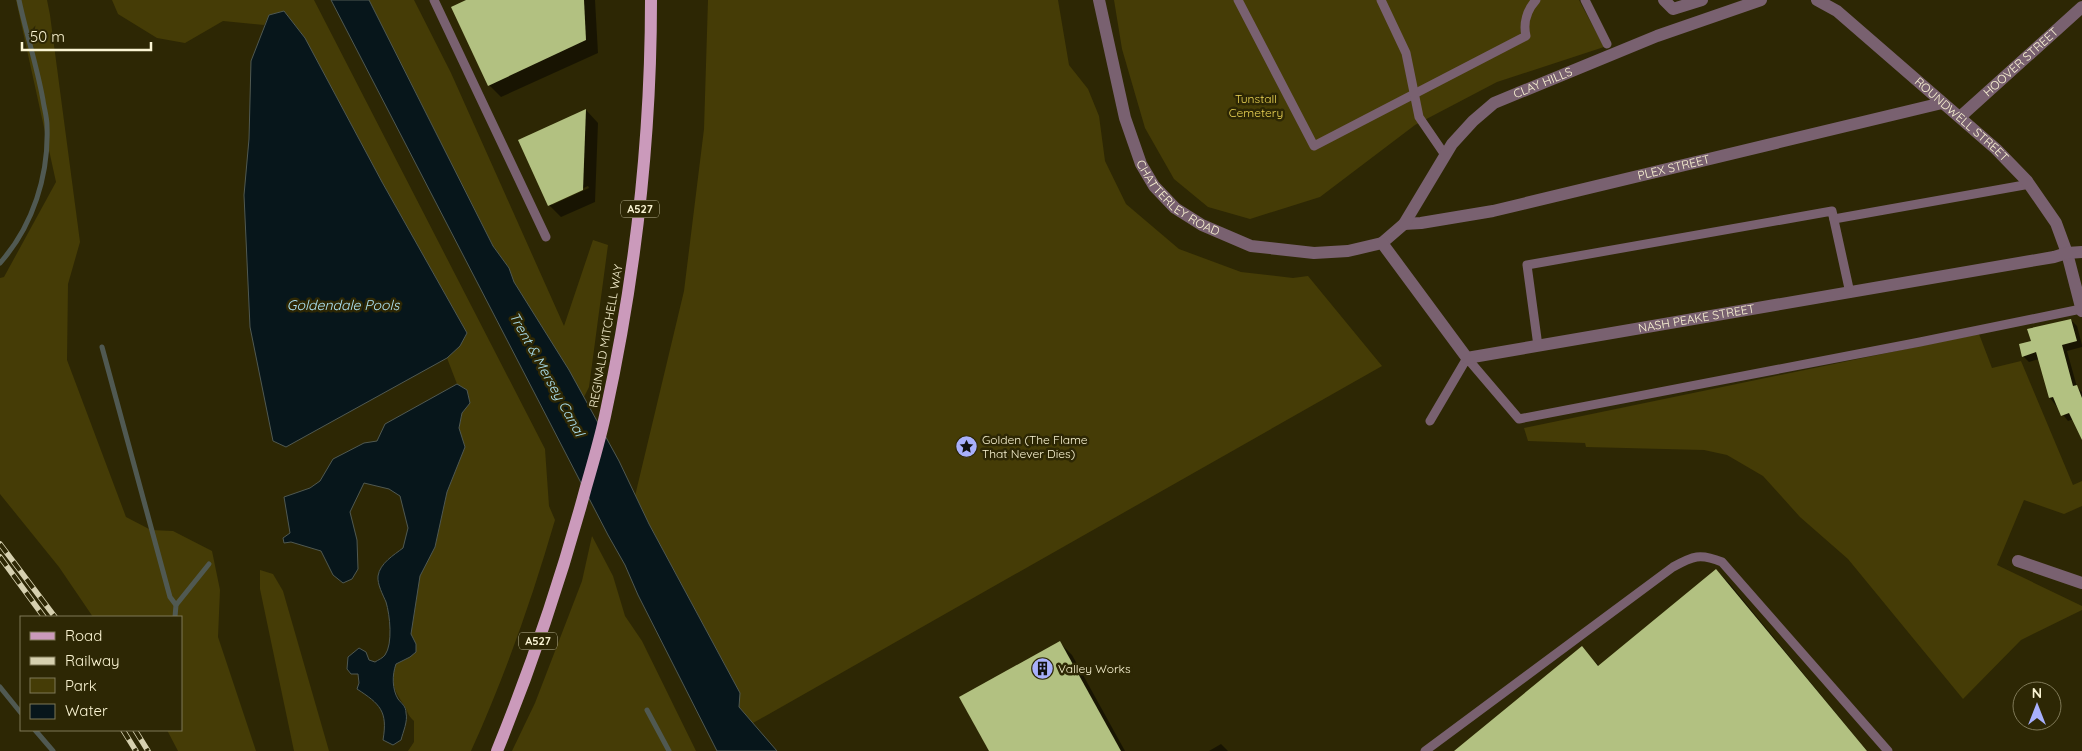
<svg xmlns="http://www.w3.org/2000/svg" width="2082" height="751" viewBox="0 0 2082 751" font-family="Quicksand,sans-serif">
<rect width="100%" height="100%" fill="#2d2704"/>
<g fill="#453c06">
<path d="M 16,0 L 47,0 L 50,15 L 80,242 L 68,284 L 67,360 L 126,517 L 151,530 L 173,531 L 212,551 L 220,590 L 218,637 L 256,751 L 178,751 L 167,730 L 181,730 L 181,617 L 93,617 L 59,567 L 0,494 L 0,278 L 4,277 L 56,182 Z"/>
<path d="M 112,0 L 314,0 L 545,449 L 549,506 L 555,520 C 532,599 505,676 471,751 L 408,751 L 414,742 L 414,721 C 407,715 408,711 404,705 C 394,691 390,681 396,664 L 410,657 L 416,644 L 411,634 L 420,576 L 435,547 L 447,492 L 465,447 L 459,428 L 462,413 L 470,403 L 467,390 L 457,384 L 447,358 L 460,346 L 467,333 L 382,182 L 305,38 L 284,11 L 269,15 L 264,25 L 223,21 L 185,43 L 157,38 L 118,14 Z"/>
<path d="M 369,0 L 414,0 L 451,73 L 564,326 L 593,240 L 608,245 L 589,387 L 584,397 L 514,282 L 509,268 L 493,246 Z"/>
<path d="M 708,0 L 1058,0 L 1069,65 L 1088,89 L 1099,116 L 1105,161 L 1126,204 L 1179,249 L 1241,272 L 1293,278 L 1308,276 L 1382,366 L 753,723 L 739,707 L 740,693 L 649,524 L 635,496 L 684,291 L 704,129 Z"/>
<path d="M 1114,0 L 1579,0 L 1604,47 L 1497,82 L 1415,125 L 1320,197 L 1250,219 L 1208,207 L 1174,179 L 1145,128 L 1122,49 Z"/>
<path d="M 1979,334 L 1992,368 L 2021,361 L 2073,485 L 2082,481 L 2082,506 L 2064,514 L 2024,500 L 1997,565 L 2082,606 L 2082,610 L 2021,640 L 1963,699 L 1848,559 L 1800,517 L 1763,476 L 1727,455 L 1704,450 L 1586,447 L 1585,443 L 1528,441 L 1524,428 Z"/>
<path d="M 592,536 L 613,576 L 625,616 L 642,641 L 696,751 L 512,751 L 535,703 L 582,581 Z"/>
<path d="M 260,570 L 273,574 L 283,591 L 329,751 L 294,751 L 260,589 Z"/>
</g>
<g fill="#07161b" stroke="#505952">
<path d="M 331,0 L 369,0 L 493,246 L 509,268 L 514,282 L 569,370 L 619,461 L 649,524 L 740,693 L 739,707 L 777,751 L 717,751 L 638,595 L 625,565 L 608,535 Z"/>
<path d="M 284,11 L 305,38 L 382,182 L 467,333 L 460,346 L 447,358 L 286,447 L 273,441 L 250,327 L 244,195 L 249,139 L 251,61 L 269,15 Z"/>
<path d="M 457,384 L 467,390 L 470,403 L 462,413 L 459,428 L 465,447 L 447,492 L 435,547 L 420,576 L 411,634 L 416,644 L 416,652 L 410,657 L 396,664 C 392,675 392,689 398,699 C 402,704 406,706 406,713 C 408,721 403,732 401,740 L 393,745 L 383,740 C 388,711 380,704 357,689 L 359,683 L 358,674 L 351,674 L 347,669 L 348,657 L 359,648 L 366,652 L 369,660 L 375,662 C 378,660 383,658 385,655 C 393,644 390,615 386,602 C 383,595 377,584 378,576 C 380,563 394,555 403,548 L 408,528 L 400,496 L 389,489 L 364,483 L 350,512 L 357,540 L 358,569 L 352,579 L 343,583 L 333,575 L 321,551 L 291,542 L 284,543 L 283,538 L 290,533 L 284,497 L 310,488 L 320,481 L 333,459 L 364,443 L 377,441 L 385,424 Z"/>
</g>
<g fill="#0007" fill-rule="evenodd">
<path d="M 469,0 L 595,0 L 598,53 L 501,97 L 489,85 Z"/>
<path d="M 586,110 L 598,123 L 595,202 L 561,217 L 549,205 ZM 588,186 L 589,188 L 552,205 L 552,202 Z"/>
<path d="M 2071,320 L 2077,326 L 2082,345 L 2082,347 L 2067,351 L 2077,387 L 2082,392 L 2082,437 L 2074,419 L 2068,421 L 2050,398 L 2039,359 L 2029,362 L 2023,356 L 2032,341 Z"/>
<path d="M 1716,570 L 1729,583 L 1867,751 L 1456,751 L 1582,648 L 1599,666 Z"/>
<path d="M 1060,643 L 1072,655 L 1125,751 L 990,751 Z"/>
<path d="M 1221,744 L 1228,751 L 1209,751 Z"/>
</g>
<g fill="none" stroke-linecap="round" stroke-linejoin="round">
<g stroke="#505952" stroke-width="5">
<path d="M 0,263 C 33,226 49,175 47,126 C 47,117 44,108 43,100 C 37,66 26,33 19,0"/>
<path d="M 102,347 L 170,597 L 176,605 L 175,617"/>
<path d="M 176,605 L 209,564"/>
<path d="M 0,687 L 21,713"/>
<path d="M 647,710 L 669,751"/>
<path d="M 35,730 L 53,751"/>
</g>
</g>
<g fill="#b2c181">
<path d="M 466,0 L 584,0 L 586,40 L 488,86 L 451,7 Z"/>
<path d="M 586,109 L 583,190 L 548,206 L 518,140 Z"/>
<path d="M 2071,319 L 2077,341 L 2062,345 L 2073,386 L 2077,385 L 2082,398 L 2082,440 L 2069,413 L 2061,416 L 2053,397 L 2049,398 L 2036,352 L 2022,357 L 2019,344 L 2031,341 L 2027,329 Z"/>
<path d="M 1716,569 L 1867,751 L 1454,751 L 1582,646 L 1598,666 Z"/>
<path d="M 1060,641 L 1121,751 L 989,751 L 959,697 Z"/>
</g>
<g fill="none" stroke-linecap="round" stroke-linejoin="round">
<g stroke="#796170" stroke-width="9">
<path d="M 434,0 L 546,237"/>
<path d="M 1238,0 L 1314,146 L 1526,36 C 1523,23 1527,10 1536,0"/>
<path d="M 1381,0 L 1406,53 L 1419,117 L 1445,155"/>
<path d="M 1585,0 L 1607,44"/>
<path d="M 1834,219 L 2030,184"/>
<path d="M 1538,346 L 1527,265 L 1832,211 L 1850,293"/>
<path d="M 1430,421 L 1467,358 L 1519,419 L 1920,342 L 2081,309"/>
<path d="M 1425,751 L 1673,567 C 1693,556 1700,553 1722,562 L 1888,751"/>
</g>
<g stroke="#796170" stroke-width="12">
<path d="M 1664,0 L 1673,9 L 1702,0"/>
<path id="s1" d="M 1817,0 L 1837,11 L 1996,149 L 2027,181 L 2056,223 L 2067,253 L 2082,311"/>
<path id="s2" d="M 1960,117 L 2082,7"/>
<path id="s3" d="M 1404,224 L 1421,223 L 1493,211 L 1942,103"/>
<path id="s4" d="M 1382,243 L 1404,224 L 1452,144 L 1473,121 L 1494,103 L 1657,36 L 1761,0"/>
<path d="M 2018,561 L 2082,583"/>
</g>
<path stroke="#796170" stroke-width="12" id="s5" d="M 1099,0 L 1125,118 L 1141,164 L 1154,186 L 1175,208 L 1202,225 L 1251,246 L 1314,253 L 1348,251 L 1382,243 L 1467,358 L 2054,257 L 2067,253 L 2082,252"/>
<path stroke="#cb9abb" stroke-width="12" d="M 497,751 C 532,665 562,576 586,487 C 593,463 600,439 605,416 C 635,279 651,140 651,0"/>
<defs>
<g id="rail">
<path d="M 0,544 L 55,617"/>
<path d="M 0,557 L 44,617"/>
<path d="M 123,730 L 136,751"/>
<path d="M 135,730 L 148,751"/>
</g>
</defs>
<use href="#rail" stroke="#d6d0af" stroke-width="5.5"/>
<use href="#rail" stroke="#2d2704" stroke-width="4" stroke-dasharray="11" stroke-linecap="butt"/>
</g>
<defs>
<symbol id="sight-disc" viewBox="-11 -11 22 22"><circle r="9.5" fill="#a8b0fc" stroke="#2d2704"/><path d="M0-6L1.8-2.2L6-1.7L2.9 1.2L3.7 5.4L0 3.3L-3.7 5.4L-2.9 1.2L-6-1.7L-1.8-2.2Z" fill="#111"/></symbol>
<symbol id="building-disc" viewBox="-11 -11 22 22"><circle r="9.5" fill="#a8b0fc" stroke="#2d2704"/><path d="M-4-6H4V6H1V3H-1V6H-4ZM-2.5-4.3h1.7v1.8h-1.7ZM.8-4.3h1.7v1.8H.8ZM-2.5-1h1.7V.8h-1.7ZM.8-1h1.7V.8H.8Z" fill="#111"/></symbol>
</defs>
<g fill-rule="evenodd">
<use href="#sight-disc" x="954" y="434" width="25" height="25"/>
<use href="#building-disc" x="1030" y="656" width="25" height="25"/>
</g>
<g text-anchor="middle" stroke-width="5" stroke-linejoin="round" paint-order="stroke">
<g fill="#2d2704" stroke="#bdb796" stroke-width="1">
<rect x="621" y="200.5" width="38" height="17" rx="4"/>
<rect x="519" y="632.5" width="38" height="17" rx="4"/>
</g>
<g font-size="11" font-weight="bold" fill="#fbf5d4">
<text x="640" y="213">A527</text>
<text x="538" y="645">A527</text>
</g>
<g font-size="12" fill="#fbf5d4" stroke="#2d2704">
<text dy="4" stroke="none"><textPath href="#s2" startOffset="82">HOOVER STREET</textPath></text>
<text dy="4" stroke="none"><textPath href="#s4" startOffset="234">CLAY HILLS</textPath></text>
<text dy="4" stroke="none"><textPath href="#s1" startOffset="188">ROUNDWELL STREET</textPath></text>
<text dy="4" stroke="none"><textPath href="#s3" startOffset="276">PLEX STREET</textPath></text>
<text dy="4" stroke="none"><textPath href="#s5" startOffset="221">CHATTERLEY ROAD</textPath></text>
<text dy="4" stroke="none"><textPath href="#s5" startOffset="819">NASH PEAKE STREET</textPath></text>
<text transform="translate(606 336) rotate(-80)" y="4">REGINALD MITCHELL WAY</text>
</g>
<g font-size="12" fill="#ebd455" stroke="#2d2704">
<text x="1256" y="103">Tunstall<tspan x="1256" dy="14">Cemetery</tspan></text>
</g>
<g font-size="12" fill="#fbf5d4" stroke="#2d2704" text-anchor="start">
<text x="982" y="444">Golden (The Flame<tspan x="982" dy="14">That Never Dies)</tspan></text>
<text x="1058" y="673">Valley Works</text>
</g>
<g font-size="14" font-style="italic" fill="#afe4f4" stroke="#2d2704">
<text x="343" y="310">Goldendale Pools</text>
<text transform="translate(547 374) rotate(61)" y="5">Trent &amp; Mersey Canal</text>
</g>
</g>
<rect x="20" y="616" width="162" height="115" fill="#2d2704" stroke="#7f7957"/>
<rect x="30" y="632" width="25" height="8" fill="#cb9abb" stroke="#7f7957"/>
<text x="65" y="641" font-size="15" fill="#fbf5d4">Road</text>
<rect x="30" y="657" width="25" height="8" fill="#d6d0af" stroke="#7f7957"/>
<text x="65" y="666" font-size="15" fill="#fbf5d4">Railway</text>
<rect x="30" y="678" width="25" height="15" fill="#453c06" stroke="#7f7957"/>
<text x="65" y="691" font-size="15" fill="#fbf5d4">Park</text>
<rect x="30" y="704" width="25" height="15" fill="#07161b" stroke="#7f7957"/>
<text x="65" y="716" font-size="15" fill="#fbf5d4">Water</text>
<g transform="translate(2037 706)"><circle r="24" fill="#2d2704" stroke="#7f7957"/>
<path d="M0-4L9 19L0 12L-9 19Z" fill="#a8b0fc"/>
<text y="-8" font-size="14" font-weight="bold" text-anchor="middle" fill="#fbf5d4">N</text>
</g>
<path d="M22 42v8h129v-8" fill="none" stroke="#fbf5d4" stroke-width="2.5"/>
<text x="30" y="42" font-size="15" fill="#fbf5d4" stroke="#2d2704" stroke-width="4" paint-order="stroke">50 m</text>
</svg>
